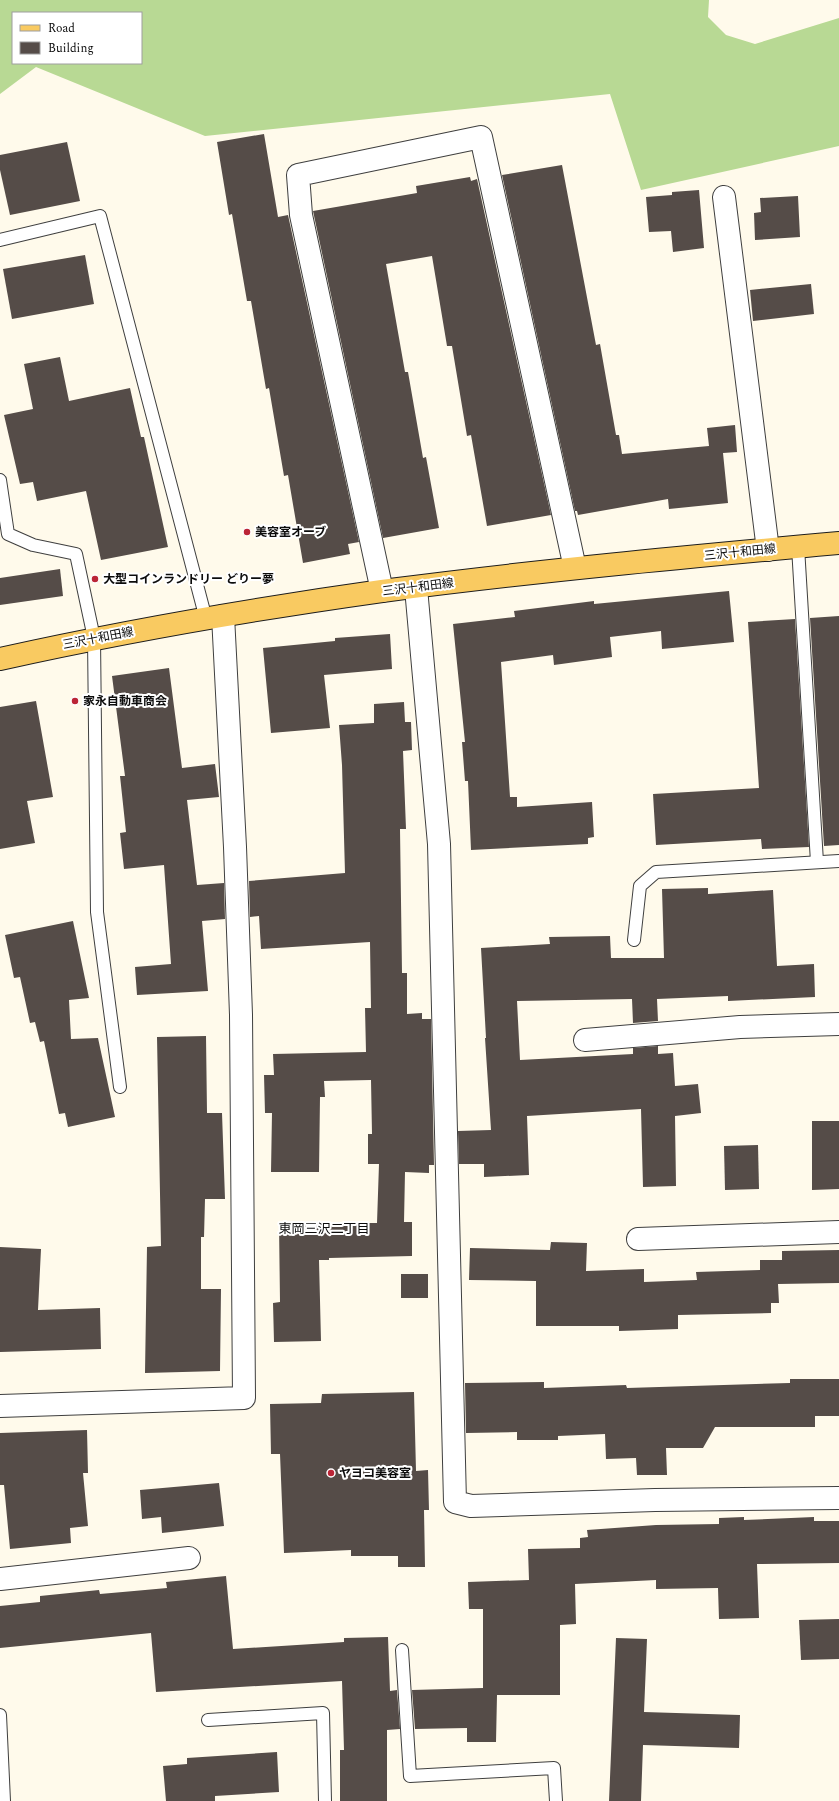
<svg xmlns="http://www.w3.org/2000/svg" width="839" height="1801" viewBox="0 0 839 1801" font-family="Spectral,'Noto Sans JP',serif">
<rect width="100%" height="100%" fill="#fffaeb"/>
<path fill="#b8d994" fill-rule="evenodd" d="M 0,0 L 709,0 L 708,17 L 726,35 L 755,44 L 839,18 L 839,146 L 641,190 L 610,94 L 205,136 L 36,67 L 0,94 ZM 13,13 L 141,13 L 141,63 L 13,63 Z"/>
<g fill="#554c48">
<path d="M 264,134 L 278,217 L 288,215 L 359,542 L 348,544 L 350,554 L 303,563 L 288,475 L 284,476 L 269,388 L 266,389 L 251,301 L 247,301 L 232,214 L 229,215 L 217,142 Z"/>
<path d="M 67,142 L 80,201 L 10,215 L 0,170 L 0,155 Z"/>
<path d="M 562,165 L 596,345 L 600,344 L 616,435 L 619,435 L 622,454 L 709,446 L 707,428 L 735,425 L 737,452 L 723,453 L 728,503 L 669,509 L 668,499 L 578,515 L 577,511 L 575,511 L 502,175 Z"/>
<path d="M 470,177 L 471,181 L 477,179 L 551,515 L 487,526 L 471,435 L 467,436 L 452,346 L 447,346 L 432,256 L 386,264 L 405,372 L 408,372 L 423,458 L 426,457 L 439,528 L 383,538 L 313,211 L 417,193 L 416,186 Z"/>
<path d="M 699,190 L 704,248 L 673,252 L 671,231 L 649,232 L 646,197 L 672,195 L 672,192 Z"/>
<path d="M 798,196 L 800,237 L 755,240 L 754,213 L 761,212 L 760,198 Z"/>
<path d="M 85,255 L 94,304 L 12,319 L 3,269 Z"/>
<path d="M 811,284 L 814,314 L 753,321 L 750,290 Z"/>
<path d="M 60,357 L 69,401 L 130,388 L 141,437 L 144,437 L 168,547 L 101,560 L 86,491 L 37,501 L 33,482 L 20,484 L 4,415 L 33,409 L 24,364 Z"/>
<path d="M 60,569 L 63,596 L 0,605 L 0,578 Z"/>
<path d="M 729,591 L 734,642 L 662,649 L 661,631 L 610,637 L 612,657 L 554,665 L 553,655 L 501,662 L 510,797 L 517,797 L 517,807 L 592,802 L 594,837 L 588,838 L 588,844 L 471,850 L 468,781 L 465,781 L 462,742 L 465,742 L 453,624 L 515,617 L 514,611 L 594,601 L 594,604 Z"/>
<path d="M 839,616 L 839,845 L 824,846 L 810,618 Z"/>
<path d="M 795,619 L 809,847 L 762,849 L 761,839 L 656,845 L 653,794 L 759,788 L 748,622 Z"/>
<path d="M 390,634 L 392,669 L 324,675 L 330,728 L 271,733 L 263,648 L 335,641 L 335,638 Z"/>
<path d="M 169,668 L 182,768 L 215,764 L 219,797 L 187,800 L 197,885 L 224,883 L 225,919 L 202,921 L 208,991 L 137,995 L 135,967 L 171,964 L 164,865 L 124,869 L 120,833 L 126,832 L 120,776 L 125,776 L 112,676 Z"/>
<path d="M 36,701 L 53,797 L 27,801 L 35,843 L 0,849 L 0,707 Z"/>
<path d="M 404,702 L 405,722 L 411,722 L 412,750 L 403,751 L 406,829 L 400,829 L 402,973 L 407,973 L 407,1014 L 422,1013 L 422,1019 L 431,1019 L 434,1165 L 429,1165 L 429,1173 L 405,1172 L 404,1222 L 412,1222 L 412,1256 L 329,1258 L 329,1260 L 319,1260 L 321,1341 L 274,1342 L 273,1303 L 280,1302 L 279,1223 L 377,1223 L 379,1164 L 368,1164 L 368,1134 L 372,1134 L 371,1080 L 324,1081 L 325,1097 L 320,1097 L 319,1172 L 271,1172 L 272,1113 L 265,1113 L 264,1075 L 274,1075 L 273,1054 L 366,1052 L 365,1008 L 371,1008 L 370,942 L 261,949 L 259,916 L 250,917 L 249,881 L 345,873 L 342,765 L 339,725 L 374,723 L 374,704 Z"/>
<path d="M 708,888 L 708,894 L 773,890 L 777,966 L 814,964 L 815,997 L 728,1001 L 728,996 L 657,999 L 658,1021 L 633,1023 L 632,999 L 517,1001 L 520,1060 L 633,1054 L 633,1048 L 658,1046 L 658,1054 L 673,1053 L 675,1086 L 698,1084 L 701,1113 L 675,1116 L 676,1186 L 643,1187 L 641,1109 L 527,1116 L 529,1175 L 484,1177 L 484,1164 L 459,1164 L 458,1131 L 491,1130 L 485,1038 L 486,1038 L 481,948 L 550,944 L 549,937 L 610,936 L 611,958 L 664,958 L 662,889 Z"/>
<path d="M 73,921 L 89,998 L 69,1000 L 71,1039 L 98,1038 L 115,1117 L 68,1127 L 65,1113 L 59,1114 L 44,1041 L 40,1042 L 35,1022 L 30,1023 L 20,977 L 14,978 L 5,935 Z"/>
<path d="M 206,1036 L 207,1113 L 222,1113 L 225,1199 L 205,1199 L 204,1237 L 201,1237 L 201,1289 L 221,1289 L 220,1371 L 145,1373 L 147,1247 L 161,1246 L 157,1037 Z"/>
<path d="M 812,1121 L 839,1121 L 839,1189 L 812,1190 Z"/>
<path d="M 758,1145 L 759,1189 L 725,1190 L 724,1146 Z"/>
<path d="M 551,1242 L 587,1243 L 586,1271 L 644,1269 L 644,1282 L 697,1280 L 696,1272 L 760,1270 L 760,1260 L 782,1260 L 782,1251 L 839,1250 L 839,1283 L 778,1284 L 779,1303 L 771,1303 L 771,1313 L 678,1315 L 678,1329 L 619,1331 L 619,1326 L 536,1326 L 536,1281 L 469,1280 L 470,1248 L 550,1250 Z"/>
<path d="M 0,1247 L 41,1249 L 38,1310 L 100,1308 L 101,1349 L 0,1352 Z"/>
<rect x="401" y="1274" width="27" height="24"/>
<path d="M 790,1379 L 839,1379 L 839,1416 L 815,1416 L 815,1427 L 715,1427 L 703,1448 L 666,1448 L 667,1475 L 637,1475 L 636,1458 L 606,1459 L 605,1434 L 558,1436 L 558,1440 L 517,1440 L 517,1432 L 466,1433 L 465,1383 L 544,1382 L 544,1388 L 626,1385 L 627,1388 L 790,1383 Z"/>
<path d="M 414,1392 L 416,1471 L 428,1470 L 429,1510 L 424,1510 L 425,1567 L 398,1567 L 398,1556 L 351,1556 L 351,1550 L 284,1553 L 280,1454 L 271,1454 L 270,1404 L 321,1403 L 322,1394 Z"/>
<path d="M 87,1430 L 88,1473 L 83,1473 L 88,1526 L 70,1528 L 71,1543 L 10,1549 L 4,1485 L 0,1485 L 0,1433 Z"/>
<path d="M 219,1483 L 224,1526 L 162,1533 L 161,1517 L 142,1519 L 140,1490 Z"/>
<path d="M 744,1517 L 744,1520 L 814,1517 L 814,1521 L 839,1521 L 839,1563 L 757,1564 L 759,1618 L 719,1619 L 718,1588 L 656,1589 L 656,1580 L 575,1584 L 576,1624 L 560,1625 L 560,1695 L 497,1695 L 496,1742 L 467,1742 L 467,1728 L 415,1729 L 412,1690 L 483,1688 L 483,1609 L 469,1609 L 468,1582 L 529,1580 L 528,1549 L 580,1548 L 580,1538 L 588,1537 L 587,1530 L 656,1525 L 719,1524 L 719,1518 Z"/>
<path d="M 226,1576 L 233,1649 L 344,1642 L 344,1638 L 388,1637 L 390,1691 L 397,1690 L 400,1729 L 387,1730 L 387,1801 L 340,1801 L 340,1750 L 344,1750 L 342,1681 L 156,1692 L 151,1633 L 0,1648 L 0,1606 L 40,1602 L 40,1596 L 99,1590 L 100,1594 L 134,1591 L 167,1588 L 166,1582 Z"/>
<path d="M 839,1619 L 839,1659 L 801,1660 L 799,1620 Z"/>
<path d="M 616,1638 L 647,1639 L 644,1712 L 740,1715 L 739,1748 L 643,1745 L 641,1801 L 609,1801 Z"/>
<path d="M 277,1752 L 279,1792 L 215,1796 L 215,1801 L 166,1801 L 163,1766 L 187,1764 L 187,1758 Z"/>
</g>
<g fill="none" stroke-linecap="round" stroke-linejoin="round">
<defs>
<g id="service">
<path d="M 0,240 L 100,216 L 206,619"/>
<path d="M 0,480 L 8,534 L 33,545 L 76,554 L 94,638 L 97,912 L 120,1087"/>
<path d="M 798,547 L 817,862"/>
<path d="M 634,940 L 640,886 L 656,872 L 839,861"/>
<path d="M 402,1650 L 410,1776 L 554,1768 L 556,1801"/>
<path d="M 0,1715 L 4,1801"/>
<path d="M 208,1720 L 323,1713 L 325,1801"/>
</g>
<g id="minor">
<path d="M 724,197 L 768,550"/>
<path d="M 416,588 L 439,844 L 455,1502 L 471,1506 L 655,1500 L 839,1498"/>
<path d="M 382,591 L 301,215 L 298,175 L 481,137 L 575,568"/>
<path d="M 585,1040 L 740,1027 L 839,1024"/>
<path d="M 638,1239 L 839,1232"/>
<path d="M 0,1406 L 244,1398 L 241,1015 L 235,847 L 223,616"/>
<path d="M 0,1579 L 189,1558"/>
</g>
<path id="primary" d="M 0,659 C 126,631 254,609 382,591 C 534,571 686,557 839,543"/>
</defs>
<use href="#service" stroke="#3f3f3f" stroke-width="14"/>
<use href="#minor" stroke="#3f3f3f" stroke-width="24"/>
<use href="#primary" stroke="#1d1d1d" stroke-width="24"/>
<use href="#service" stroke="#fff" stroke-width="12"/>
<use href="#minor" stroke="#fff" stroke-width="22"/>
<use href="#primary" stroke="#f9ca61" stroke-width="22"/>
</g>
<g fill="#bb2436" stroke="#fff" stroke-width="1.5">
<circle cx="247" cy="532" r="4"/>
<circle cx="95" cy="579" r="4"/>
<circle cx="75" cy="701" r="4"/>
<circle cx="331" cy="1473" r="4"/>
</g>
<g text-anchor="middle" stroke-width="4" stroke-linejoin="round" paint-order="stroke">
<g font-size="12" font-weight="bold" fill="#0c0c0c" stroke="#fff" text-anchor="start">
<text x="255" y="536">美容室オーブ</text>
<text x="103" y="583">大型コインランドリー どりー夢</text>
<text x="83" y="705">家永自動車商会</text>
<text x="339" y="1477">ヤヨコ美容室</text>
</g>
<g font-size="12" fill="#0c0c0c" stroke="#fff">
<text transform="translate(740 552) rotate(-6)" y="4">三沢十和田線</text>
<text transform="translate(418 587) rotate(-7)" y="4">三沢十和田線</text>
<text transform="translate(98 638) rotate(-11)" y="4">三沢十和田線</text>
</g>
<g font-size="13" fill="#0c0c0c" stroke="#fff">
<text x="324" y="1233">東岡三沢二丁目</text>
</g>
</g>
<rect x="12" y="12" width="130" height="52" fill="#ffffff" stroke="#9e9e9e"/>
<rect x="20" y="25" width="20" height="6" fill="#f9ca61" stroke="#9e9e9e"/>
<text x="48" y="32" font-size="12" fill="#0c0c0c">Road</text>
<rect x="20" y="42" width="20" height="12" fill="#554c48" stroke="#9e9e9e"/>
<text x="48" y="52" font-size="12" fill="#0c0c0c">Building</text>
</svg>
